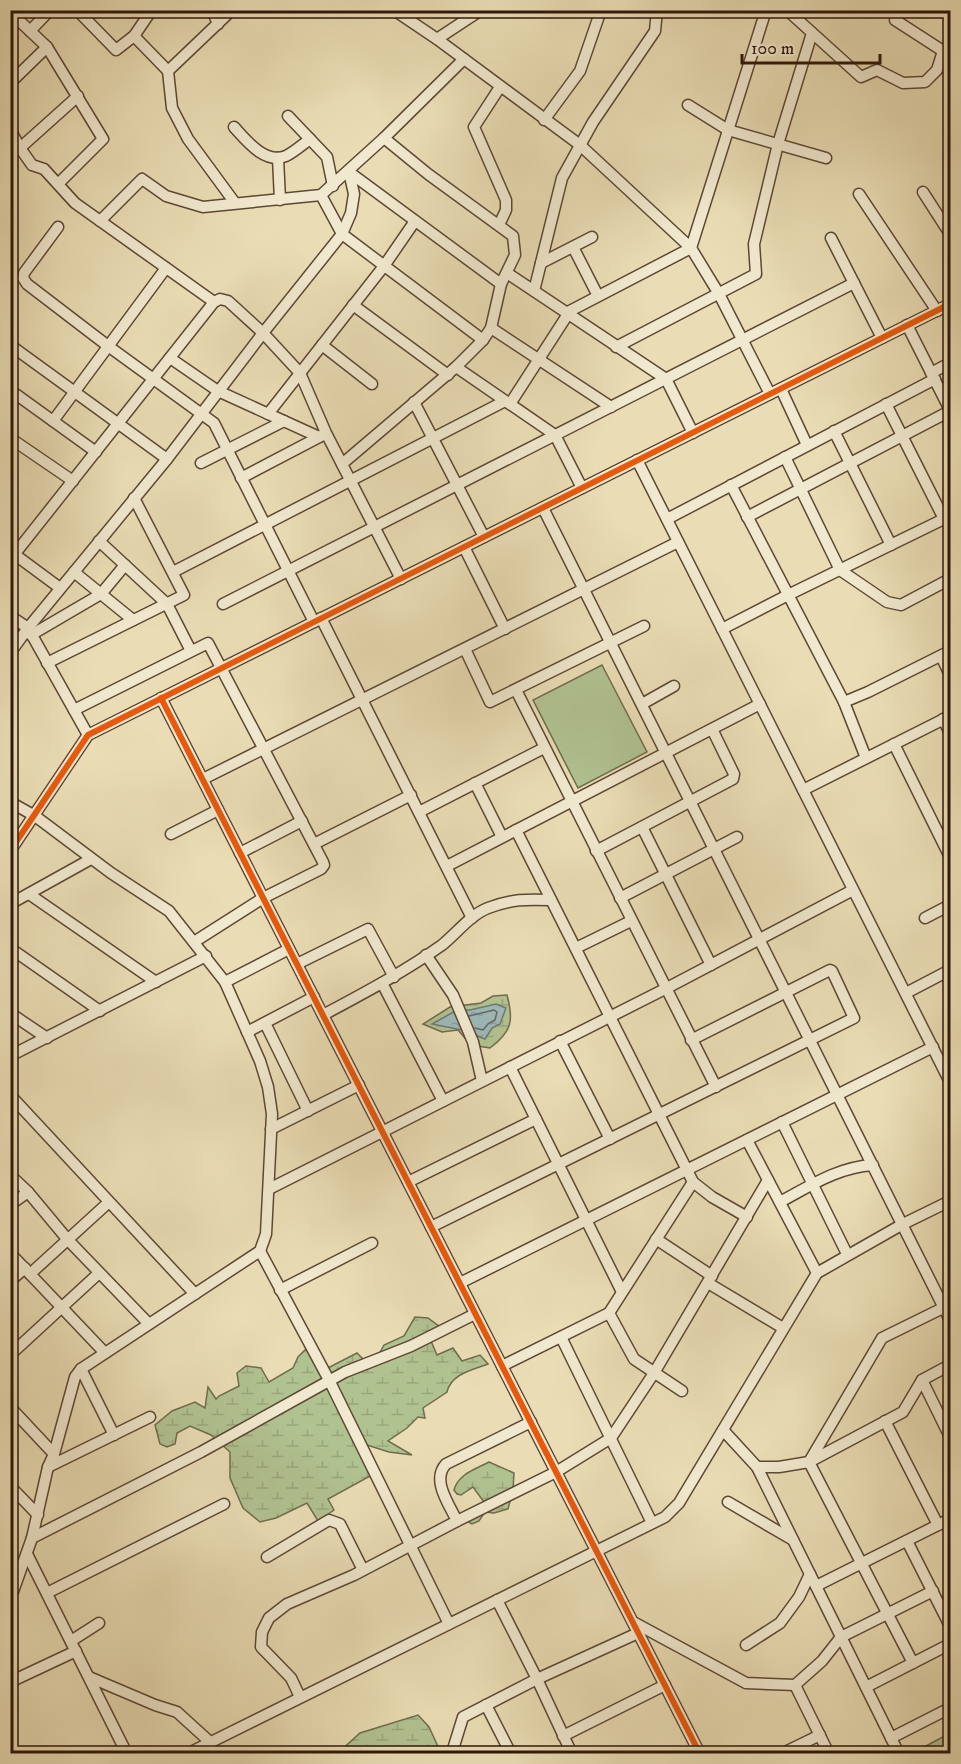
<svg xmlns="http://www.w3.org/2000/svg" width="961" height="1764" viewBox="0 0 961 1764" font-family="'IM FELL DW Pica',serif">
<defs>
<pattern id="wetland-marsh" width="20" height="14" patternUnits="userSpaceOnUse" patternTransform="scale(1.5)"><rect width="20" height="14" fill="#b1c291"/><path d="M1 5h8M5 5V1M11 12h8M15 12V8" fill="none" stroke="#99a67c"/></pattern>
<pattern id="water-ripples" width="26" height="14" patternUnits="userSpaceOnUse" patternTransform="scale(1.5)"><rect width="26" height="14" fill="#9db9b9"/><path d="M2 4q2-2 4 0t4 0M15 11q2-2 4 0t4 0" fill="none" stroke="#889e9e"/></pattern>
</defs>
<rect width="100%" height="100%" fill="#eaddb5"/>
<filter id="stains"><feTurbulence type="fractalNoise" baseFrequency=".00333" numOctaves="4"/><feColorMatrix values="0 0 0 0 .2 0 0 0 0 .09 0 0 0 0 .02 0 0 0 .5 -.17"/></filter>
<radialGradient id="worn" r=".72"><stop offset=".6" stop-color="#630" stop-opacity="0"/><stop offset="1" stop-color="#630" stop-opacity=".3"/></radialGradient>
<g fill="url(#wetland-marsh)" stroke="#706c4e" stroke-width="1.5">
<path d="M 507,995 C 514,1021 512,1031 490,1048 L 471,1045 L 458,1030 L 442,1032 L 423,1024 L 450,1007 L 481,1003 L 493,996 Z"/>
<path d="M 415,1317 L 428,1318 L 440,1327 L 431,1341 L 437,1355 L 453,1348 L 462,1361 L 480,1355 L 488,1364 C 472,1370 451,1374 447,1392 L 423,1408 L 425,1418 L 418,1417 L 407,1428 L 388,1441 L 412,1455 L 389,1452 L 367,1445 L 381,1475 L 386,1496 L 370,1476 L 328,1499 L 334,1510 L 318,1521 L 307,1503 L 276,1518 L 260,1522 L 243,1508 L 230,1478 L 230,1452 L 211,1435 L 190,1426 L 177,1433 L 175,1444 L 167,1447 L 160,1444 L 155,1425 L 172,1411 L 195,1402 L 205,1408 L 208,1387 L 216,1399 L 219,1396 L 239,1386 L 237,1373 L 246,1366 L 261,1368 L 269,1382 L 293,1368 L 298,1357 L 307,1348 L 324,1370 L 357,1353 L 366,1362 L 378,1356 L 384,1345 L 404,1336 Z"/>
<path d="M 489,1462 L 514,1473 L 513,1490 L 508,1509 L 494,1513 L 485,1512 L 479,1521 L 472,1524 L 463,1519 L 479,1509 L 484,1502 L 473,1487 L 461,1495 L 457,1494 L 454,1490 C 458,1474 476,1469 489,1462 Z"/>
<path d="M 418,1715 L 429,1727 L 441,1753 L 338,1753 L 360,1733 Z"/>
</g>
<g fill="#b1c291" stroke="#706c4e" stroke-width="1.5">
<path d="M 602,665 L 647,752 L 578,788 L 533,700 Z"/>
<path d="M 950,1733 L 950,1753 L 913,1753 Z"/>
</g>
<path fill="url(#water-ripples)" stroke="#717873" stroke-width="1.5" d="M 496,1004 L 506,1008 L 500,1024 L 492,1028 L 485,1039 L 462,1030 L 432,1024 L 457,1010 L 470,1010 Z"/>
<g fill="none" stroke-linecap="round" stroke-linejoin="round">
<path stroke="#666862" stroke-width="1.5" d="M 469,1016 L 494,1010 L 497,1012 L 495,1020 L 488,1024 L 483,1030 L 475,1028"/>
<defs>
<g id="minor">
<path d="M 77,10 L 116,50 L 134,36 L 149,14"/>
<path d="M 212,10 L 218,24"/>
<path d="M 394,10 L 437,39 L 580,145 L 691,248 L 719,294 L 770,394"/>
<path d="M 787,10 L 861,77 L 877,70 L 903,83 L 925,82 L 937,70 L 943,51 L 950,55"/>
<path d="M 901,10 L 895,20 L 943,51"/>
<path d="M 10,12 L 47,47 L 103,139 L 58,184"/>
<path d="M 30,31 L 50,10"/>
<path d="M 134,36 L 168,71 L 172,108 L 188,139 L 235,203"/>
<path d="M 437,39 L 481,10"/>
<path d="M 168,71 L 232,10"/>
<path d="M 10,83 L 47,47"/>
<path d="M 688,105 L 728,130 L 826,158"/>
<path d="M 288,116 L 327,157 L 333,186"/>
<path d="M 544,120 L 580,71 L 601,10"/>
<path d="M 234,127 C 246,140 265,165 286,156 C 294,152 302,145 310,139"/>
<path d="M 10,129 L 20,148 L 32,165 L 44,169 L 75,203 L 214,302"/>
<path d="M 20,148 L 78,96"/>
<path d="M 278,158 L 280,200"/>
<path d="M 923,192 L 950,234"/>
<path d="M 859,194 L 937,311"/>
<path d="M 321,195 L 342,234 L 483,340"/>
<path d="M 100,221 L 142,179 L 166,196 L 203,207 L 321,195 L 384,138 L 464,59"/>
<path d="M 499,225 L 506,210 L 506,200 L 474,127 L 500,87"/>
<path d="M 58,227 L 24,273 L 23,278 L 27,284 L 108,346 L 214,423 L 314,622"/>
<path d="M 831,238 L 882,338"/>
<path d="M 573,247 L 598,296"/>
<path d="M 541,263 L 592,237"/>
<path d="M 507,273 L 666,379 L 693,433"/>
<path d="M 534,291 L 562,178 L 593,122 L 655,31 L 657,10"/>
<path d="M 353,305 L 448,375"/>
<path d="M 566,313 L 691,248 L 766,10"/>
<path d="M 907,325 L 950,410"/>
<path d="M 491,328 L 611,407"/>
<path d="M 10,345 L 167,459"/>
<path d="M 322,345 L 372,384"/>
<path d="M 616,347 L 756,274 L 754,244 L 778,144 L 812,33"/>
<path d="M 170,358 L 218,391 L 319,437"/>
<path d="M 456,367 L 555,435 L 582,488"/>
<path d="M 931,373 L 950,363"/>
<path d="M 781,389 L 807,445"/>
<path d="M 10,390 L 96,452"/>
<path d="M 414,402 L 484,537"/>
<path d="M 510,404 L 568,314"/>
<path d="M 886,404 L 944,519"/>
<path d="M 268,414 L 384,266 L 415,221"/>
<path d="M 53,421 L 166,268"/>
<path d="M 834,431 L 891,545"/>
<path d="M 10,438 L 73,481"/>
<path d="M 785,457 L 840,570 L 887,602 L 901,605 L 950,579"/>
<path d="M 637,460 L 950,1082"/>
<path d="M 201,463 L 284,421"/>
<path d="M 342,464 L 456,367 L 483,340 L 491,328 L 501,284 L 515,255 L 513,236 L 428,174 L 384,138"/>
<path d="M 241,478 L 323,435"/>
<path d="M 731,485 L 844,702 L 866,758"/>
<path d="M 543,508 L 950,1320"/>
<path d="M 747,517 L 950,411"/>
<path d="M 667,519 L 935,379"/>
<path d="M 99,541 L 167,604 L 191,651"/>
<path d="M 464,547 L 505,629"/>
<path d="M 10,551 L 60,588"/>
<path d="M 10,560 L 214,302 L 220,299 L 228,301 L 263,333 L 300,373 L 326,433 L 401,579"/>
<path d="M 74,572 L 133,620"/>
<path d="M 173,572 L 505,401"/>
<path d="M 223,604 L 854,283"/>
<path d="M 10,616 L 28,628 L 88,735"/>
<path d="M 321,618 L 472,918"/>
<path d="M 722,629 L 788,595 L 950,516"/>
<path d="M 31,635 L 101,594 L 125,565"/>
<path d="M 465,649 L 490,702 L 644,626"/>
<path d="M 10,653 L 28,628 L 167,459 L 263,333 L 342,234 L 351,213 L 354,194 L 349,172 L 501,284"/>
<path d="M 941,656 L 950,675"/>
<path d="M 47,663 L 184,595 L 134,498"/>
<path d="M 516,690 L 716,1087"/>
<path d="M 161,698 L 700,1754"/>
<path d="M 844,702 L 868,692 L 950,651"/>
<path d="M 642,704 L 674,686"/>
<path d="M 74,710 L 208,643 L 323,862 L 324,865 L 321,869 L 263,898 L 194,942"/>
<path d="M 943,719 L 950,733"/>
<path d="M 894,744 L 950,857"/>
<path d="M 203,779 L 678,542"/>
<path d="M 475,783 L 502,837"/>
<path d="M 803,790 L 950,716"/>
<path d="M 10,802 L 35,816 L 111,873 L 169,911 L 225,982 L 260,1061 L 268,1087 L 272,1114 L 266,1234 L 260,1251 L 81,1369 L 75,1377 L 54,1454 L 48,1467 L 32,1538 L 10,1600"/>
<path d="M 419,812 L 544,748"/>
<path d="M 642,827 L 711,965"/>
<path d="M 516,830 L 693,1182 L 712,1197 L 747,1217"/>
<path d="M 171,834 L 218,810"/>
<path d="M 314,844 L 411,795"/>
<path d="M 10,851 L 88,735 L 950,304"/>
<path d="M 596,851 L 733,779 L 734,774 L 712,729"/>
<path d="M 240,853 L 302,821"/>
<path d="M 447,866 L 760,704"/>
<path d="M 29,894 L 156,982"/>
<path d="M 620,898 L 737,837"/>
<path d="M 10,904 L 91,859"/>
<path d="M 925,918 L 950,905"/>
<path d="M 10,948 L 100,1011"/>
<path d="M 576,948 L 631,921"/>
<path d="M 426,955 L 453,995 L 473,1042 L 482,1081"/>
<path d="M 297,964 L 368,929 L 394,977"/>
<path d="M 225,982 L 289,949"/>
<path d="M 382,983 L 443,1101"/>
<path d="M 906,993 L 950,970"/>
<path d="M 10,1013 L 47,1038"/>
<path d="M 323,1015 C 364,993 404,972 442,945 C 457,933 470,915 488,908 C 512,899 526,899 551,900"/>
<path d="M 265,1023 L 308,1111"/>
<path d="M 247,1032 L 314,997"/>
<path d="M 560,1041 L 610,1139"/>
<path d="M 10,1056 L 206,956"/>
<path d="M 510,1067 L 622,1292"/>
<path d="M 10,1095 L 195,1294"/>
<path d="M 782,1122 L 847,1254"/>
<path d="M 271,1129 L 359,1085"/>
<path d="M 747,1140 L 817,1273"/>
<path d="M 10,1175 L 28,1192 L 68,1240 L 149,1324"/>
<path d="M 408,1182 L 536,1119"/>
<path d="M 269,1189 L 665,989 L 853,890"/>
<path d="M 780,1202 C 810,1186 838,1167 873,1165"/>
<path d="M 10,1205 L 28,1192"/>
<path d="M 431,1227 L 854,1018 L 832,971 L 830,970 L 691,1040"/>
<path d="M 656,1239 L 712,1276"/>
<path d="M 260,1251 L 330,1382 L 449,1624"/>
<path d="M 10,1253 L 105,1353"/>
<path d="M 30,1274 L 109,1202"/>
<path d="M 10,1281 L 25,1268"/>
<path d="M 460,1283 L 933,1047"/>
<path d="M 708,1283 L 783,1328"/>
<path d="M 280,1290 L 372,1243"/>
<path d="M 609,1313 L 634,1359 L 682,1391"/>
<path d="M 561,1337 L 652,1523"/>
<path d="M 10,1355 L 99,1273"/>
<path d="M 502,1366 L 609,1313 L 693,1182"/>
<path d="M 81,1369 L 114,1435"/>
<path d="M 922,1380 L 950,1365"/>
<path d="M 10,1407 L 54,1454"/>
<path d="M 885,1421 L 938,1525"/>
<path d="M 723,1430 L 757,1467 L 899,1754"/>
<path d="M 809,1462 L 913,1663"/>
<path d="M 809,1462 L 882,1338 L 949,1305"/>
<path d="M 48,1467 L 150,1417"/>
<path d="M 757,1467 L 779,1467 L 809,1462 L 903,1412 L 922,1380 L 950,1437"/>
<path d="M 10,1486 L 38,1515"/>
<path d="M 728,1502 L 793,1540"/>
<path d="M 457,1521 L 556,1472 L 611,1438 L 654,1373 L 768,1180"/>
<path d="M 32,1538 L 201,1452 L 345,1372 L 411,1346 L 475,1314"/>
<path d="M 907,1541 L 950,1626"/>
<path d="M 27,1554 L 127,1754"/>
<path d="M 267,1557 L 329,1520 L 340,1524 L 363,1570"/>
<path d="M 816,1586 L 950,1519"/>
<path d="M 47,1593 L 224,1504"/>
<path d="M 497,1600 L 537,1679 L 572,1754"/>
<path d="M 633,1622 L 746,1683 L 795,1685 L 822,1661 L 841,1637 L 933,1591"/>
<path d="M 71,1641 L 99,1623"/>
<path d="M 746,1645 L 780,1623 L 799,1597 L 810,1574"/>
<path d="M 89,1677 L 155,1705 L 177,1712 L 210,1742"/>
<path d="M 10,1682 L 76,1651"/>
<path d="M 795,1685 L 829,1754"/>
<path d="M 866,1687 L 950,1644"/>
<path d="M 300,1697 L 291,1678 L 261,1647 L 262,1632 L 269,1618 L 287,1604 L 354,1575 L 457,1521 C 449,1504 431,1480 446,1464 L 531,1422"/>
<path d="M 486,1705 L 511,1754"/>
<path d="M 563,1736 L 665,1685"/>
<path d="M 891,1738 L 950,1708"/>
<path d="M 187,1754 L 665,1517 L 679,1503 L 817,1273 L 903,1224 L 950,1201"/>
<path d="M 455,1754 L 454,1746 L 463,1717 L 537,1679 L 638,1633"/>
<path d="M 781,1754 L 820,1735"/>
</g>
</defs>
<use href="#minor" stroke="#5d4836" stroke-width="13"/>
<use href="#minor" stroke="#f1e9cf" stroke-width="10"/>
<defs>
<g id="cycleway">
<path d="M 161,698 L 700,1754"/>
<path d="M 10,851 L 88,735 L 950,304"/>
</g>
</defs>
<use href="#cycleway" stroke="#f1e9cf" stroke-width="10"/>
<use href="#cycleway" stroke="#e8590c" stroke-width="6"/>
</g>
<rect width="961" height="1764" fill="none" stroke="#eaddb5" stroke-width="36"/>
<rect x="12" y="12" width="937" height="1740" fill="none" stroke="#2e160b" stroke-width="3"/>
<rect x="18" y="18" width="925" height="1728" fill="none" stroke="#2e160b" stroke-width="1.5"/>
<path d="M742 54v9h138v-9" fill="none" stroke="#2e160b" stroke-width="3"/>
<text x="751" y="54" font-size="18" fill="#2e160b" stroke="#f1e9cf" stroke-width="4.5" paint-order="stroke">100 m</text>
<rect width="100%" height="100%" filter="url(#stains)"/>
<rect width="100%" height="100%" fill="url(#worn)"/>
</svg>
